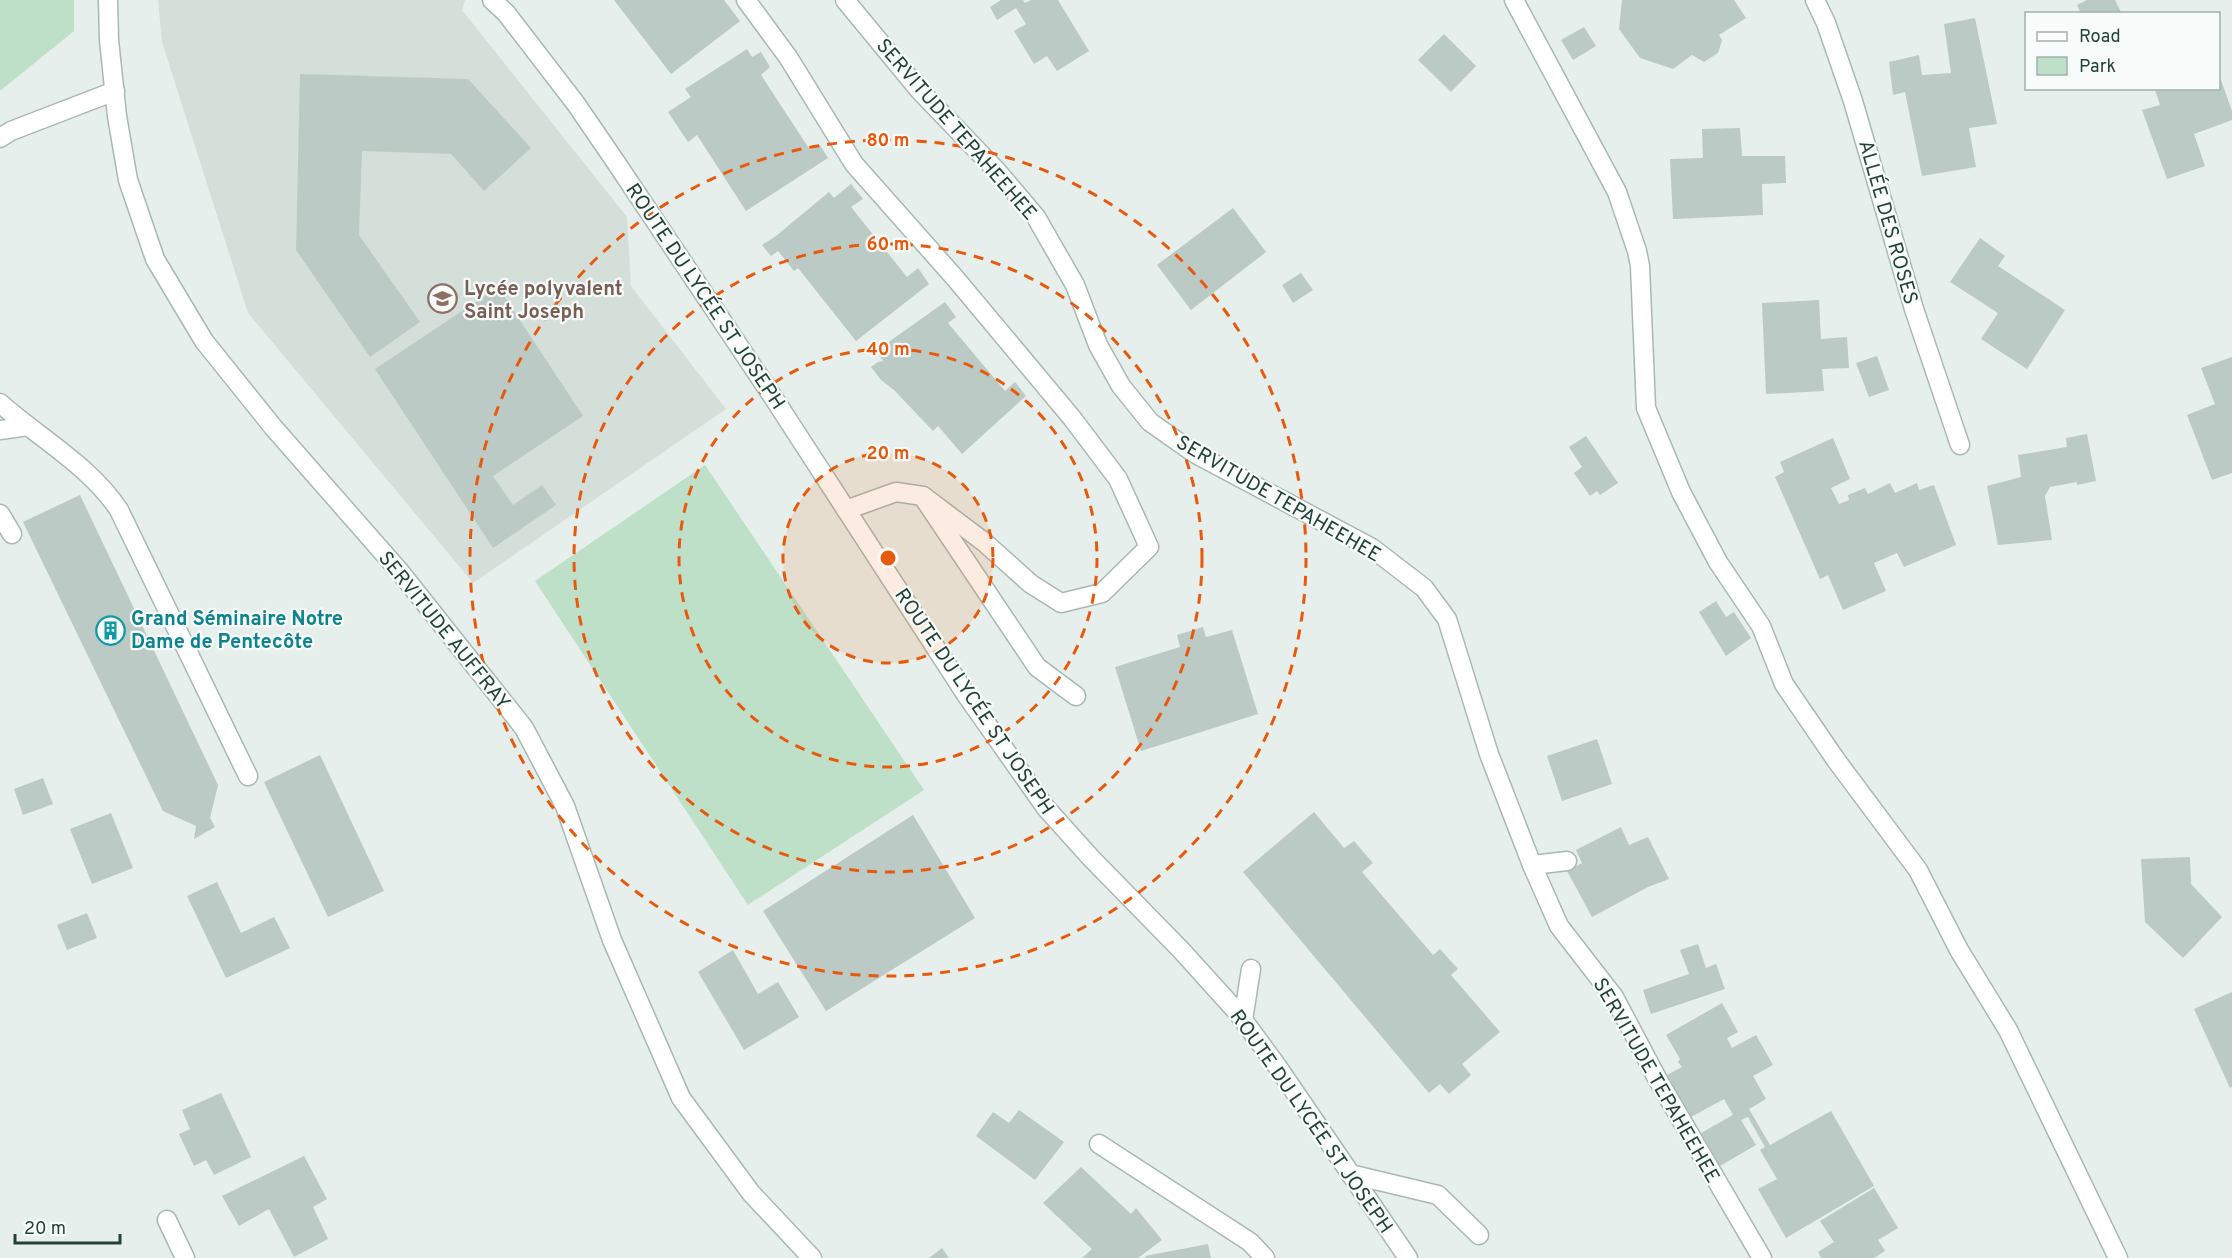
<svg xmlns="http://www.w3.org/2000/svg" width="2232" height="1258" viewBox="0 0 2232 1258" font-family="Overpass,sans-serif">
<rect width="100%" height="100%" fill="#e6efeb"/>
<path fill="#d4dfda" d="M 158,0 L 465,0 L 462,10 L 627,217 L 631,286 L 726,409 L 473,583 L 248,313 L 162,42 Z"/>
<g fill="#bfe0c8">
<path d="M 0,0 L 74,0 L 74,31 L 0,91 Z"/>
<path d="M 705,465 L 924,790 L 748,905 L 535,581 Z"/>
</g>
<g fill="#bbcac4">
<path d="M 614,0 L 724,0 L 740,21 L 671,74 Z"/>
<path d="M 1001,0 L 1023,0 L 1025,3 L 1031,0 L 1058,0 L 1089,51 L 1057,71 L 1047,56 L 1034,64 L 1014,31 L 1026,24 L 1016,8 L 997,20 L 990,7 Z"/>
<path d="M 1622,0 L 1734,0 L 1746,18 L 1719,35 L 1722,40 L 1718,53 L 1704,62 L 1692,55 L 1673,69 L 1640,58 L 1619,29 Z"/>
<path d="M 2087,0 L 2115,0 L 2122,14 L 2081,14 L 2077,5 Z"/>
<path d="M 1975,18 L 1997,124 L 1969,128 L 1976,167 L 1922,176 L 1905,92 L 1893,95 L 1889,62 L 1919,55 L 1922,75 L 1951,73 L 1944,24 Z"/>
<path d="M 1584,27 L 1596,46 L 1573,60 L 1561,40 Z"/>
<path d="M 1444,34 L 1476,66 L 1451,92 L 1418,60 Z"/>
<path d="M 747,49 L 752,57 L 761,52 L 770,67 L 761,75 L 810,150 L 819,144 L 828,158 L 746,211 L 697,135 L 688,142 L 668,112 L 691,97 L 685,89 Z"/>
<path d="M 300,74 L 468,79 L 531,148 L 484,191 L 451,154 L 362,151 L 359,235 L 420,322 L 370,357 L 296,250 Z"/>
<path d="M 2221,80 L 2232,111 L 2232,120 L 2194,134 L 2205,166 L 2167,179 L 2142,110 L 2160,105 L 2155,90 L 2157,88 L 2192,88 L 2193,90 L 2218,88 L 2218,81 Z"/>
<path d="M 1740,128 L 1742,156 L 1785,156 L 1786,183 L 1762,184 L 1763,215 L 1673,219 L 1670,159 L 1703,158 L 1702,129 Z"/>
<path d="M 851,184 L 863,199 L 851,207 L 907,277 L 918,268 L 929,284 L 856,341 L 798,268 L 794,271 L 778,251 L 771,256 L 762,245 L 776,236 L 829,192 L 834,198 Z"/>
<path d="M 1233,208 L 1266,252 L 1191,310 L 1157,265 Z"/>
<path d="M 1980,238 L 2005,256 L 1998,266 L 2065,310 L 2027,369 L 1981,339 L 1998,313 L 1950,282 Z"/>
<path d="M 1301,273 L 1313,290 L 1293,303 L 1282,285 Z"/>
<path d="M 498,287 L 583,416 L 493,476 L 513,505 L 542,485 L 556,505 L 493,548 L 375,369 Z"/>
<path d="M 1819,300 L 1821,339 L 1847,337 L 1849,368 L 1822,369 L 1824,391 L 1766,394 L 1762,303 Z"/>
<path d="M 945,302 L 956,317 L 948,323 L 1005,391 L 1015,382 L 1026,396 L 962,454 L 938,426 L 933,431 L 894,390 L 881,380 L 871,367 L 878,362 L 883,361 L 876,351 Z"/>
<path d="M 1877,356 L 1889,390 L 1869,397 L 1856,363 Z"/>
<path d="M 2232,357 L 2232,473 L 2212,480 L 2187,415 L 2215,404 L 2201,368 Z"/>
<path d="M 2087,434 L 2096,481 L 2077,485 L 2077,482 L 2050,487 L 2045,496 L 2052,540 L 1998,545 L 1987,486 L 2021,477 L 2018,455 L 2067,447 L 2066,438 Z"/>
<path d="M 1586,436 L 1618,483 L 1600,495 L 1597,491 L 1590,496 L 1574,473 L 1582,467 L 1569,447 Z"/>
<path d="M 1833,438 L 1850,479 L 1831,488 L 1839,504 L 1849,500 L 1848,495 L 1865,488 L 1868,494 L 1890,483 L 1895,493 L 1917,483 L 1919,490 L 1934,485 L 1956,545 L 1904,567 L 1897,553 L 1874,563 L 1886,591 L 1843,610 L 1828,575 L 1820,579 L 1775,477 L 1784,472 L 1780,462 Z"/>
<path d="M 80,495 L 218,785 L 210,818 L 215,827 L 194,839 L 196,826 L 163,811 L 23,522 Z"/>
<path d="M 1716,601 L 1726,617 L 1734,612 L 1751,638 L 1726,656 L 1699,612 Z"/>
<path d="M 1203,627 L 1206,637 L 1232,630 L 1258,714 L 1141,751 L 1115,667 L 1180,647 L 1177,635 Z"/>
<path d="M 1597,739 L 1612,784 L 1562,801 L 1547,756 Z"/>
<path d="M 320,755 L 384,891 L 328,917 L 264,782 Z"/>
<path d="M 43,778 L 53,804 L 23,815 L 14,789 Z"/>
<path d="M 1314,812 L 1344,848 L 1354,841 L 1373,863 L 1362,872 L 1433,955 L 1440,949 L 1458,969 L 1451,975 L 1500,1032 L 1462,1064 L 1471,1075 L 1449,1094 L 1440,1084 L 1429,1093 L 1243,872 Z"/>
<path d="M 111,813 L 133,868 L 92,884 L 70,829 Z"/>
<path d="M 913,815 L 975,918 L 826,1011 L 763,911 Z"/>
<path d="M 1621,827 L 1629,845 L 1648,837 L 1669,879 L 1648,887 L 1592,917 L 1567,871 L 1582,863 L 1576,850 Z"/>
<path d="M 2190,857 L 2191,884 L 2222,917 L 2183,958 L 2145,922 L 2141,859 Z"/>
<path d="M 217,882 L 241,933 L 274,917 L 290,948 L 226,978 L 187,896 Z"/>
<path d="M 87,913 L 97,938 L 67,950 L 57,925 Z"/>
<path d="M 1698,944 L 1706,968 L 1716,964 L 1725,989 L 1651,1014 L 1643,990 L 1689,974 L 1680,950 Z"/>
<path d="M 733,950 L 758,994 L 778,982 L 799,1017 L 744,1050 L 698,972 Z"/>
<path d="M 2232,992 L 2232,1087 L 2230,1088 L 2194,1009 Z"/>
<path d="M 1722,1003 L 1738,1032 L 1727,1038 L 1732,1048 L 1756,1035 L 1773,1065 L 1753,1076 L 1766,1099 L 1749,1109 L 1770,1145 L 1831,1111 L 1874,1186 L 1786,1238 L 1758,1189 L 1777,1179 L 1760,1150 L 1765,1147 L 1748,1117 L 1741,1120 L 1756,1145 L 1720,1166 L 1701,1133 L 1733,1115 L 1724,1099 L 1691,1117 L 1667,1075 L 1682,1067 L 1678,1062 L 1680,1059 L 1666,1035 Z"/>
<path d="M 221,1093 L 251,1157 L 214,1175 L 206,1160 L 194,1166 L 179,1134 L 190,1129 L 182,1110 Z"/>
<path d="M 1019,1110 L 1064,1142 L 1035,1180 L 976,1136 L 993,1112 L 1009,1123 Z"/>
<path d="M 304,1156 L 327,1199 L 313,1207 L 328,1239 L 294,1257 L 269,1209 L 239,1226 L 222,1196 Z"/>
<path d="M 1081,1167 L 1131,1214 L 1136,1208 L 1162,1240 L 1138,1258 L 1082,1258 L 1092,1249 L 1043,1203 Z"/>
<path d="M 1874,1188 L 1898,1228 L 1878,1240 L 1885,1251 L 1874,1258 L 1821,1258 L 1818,1252 L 1834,1242 L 1820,1221 Z"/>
<path d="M 1208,1244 L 1211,1258 L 1146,1258 L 1145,1256 Z"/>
<path d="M 942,1248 L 949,1258 L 929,1258 Z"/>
</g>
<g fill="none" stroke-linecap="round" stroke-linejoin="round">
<defs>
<g id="service">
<path d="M 1514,0 L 1617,192 L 1637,251 L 1640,266 L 1646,408 L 1681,492 L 1718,562 L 1761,626 L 1784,684 L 1836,760 L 1918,870 L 1959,950 L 2008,1030 L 2118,1258"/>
<path d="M 0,430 L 28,426"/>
<path d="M 925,500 L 1037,667 L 1076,696"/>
<path d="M 0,514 L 12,534"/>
<path d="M 1532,865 L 1567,861"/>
<path d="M 1243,1020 L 1251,969"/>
<path d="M 1350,1174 L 1438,1195 L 1479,1235"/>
</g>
<g id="minor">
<path d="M 492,0 L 506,13 L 576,104 L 615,161 L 773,397 L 967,696 L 1046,808 L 1091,858 L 1181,950 L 1238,1013 L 1277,1066 L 1408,1258"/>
<path d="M 746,0 L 788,57 L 854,164 L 955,278 L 1072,418 L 1118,479 L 1149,547 L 1102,593 L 1061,603 L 1031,584 L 984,542 L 923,496 L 896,492 L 846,510"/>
<path d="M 845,0 L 920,91 L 997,171 L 1036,217 L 1075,285 L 1098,345 L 1121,386 L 1150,422 L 1194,453 L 1372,548 L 1424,588 L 1447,619 L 1489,754 L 1532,865 L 1559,926 L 1614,997 L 1658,1080 L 1762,1258"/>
<path d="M 1815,0 L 1826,23 L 1853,101 L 1914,309 L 1960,445"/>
<path d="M 0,138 L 11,131 L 115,91"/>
<path d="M 0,403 C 39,438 90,466 119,510 L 248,776"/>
<path d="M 1099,1144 L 1250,1242 L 1265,1258"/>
<path d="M 167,1220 L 185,1258"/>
</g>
<path id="tertiary" d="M 108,0 L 109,40 L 117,116 L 128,180 L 155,259 L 204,341 L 273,427 L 401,573 L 524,728 L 565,806 L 612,940 L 681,1098 L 751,1193 L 812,1258"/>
</defs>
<use href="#service" stroke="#a8b8b2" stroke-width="21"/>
<use href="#minor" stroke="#a8b8b2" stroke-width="21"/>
<use href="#tertiary" stroke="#a8b8b2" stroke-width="21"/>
<use href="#service" stroke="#fff" stroke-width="18"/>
<use href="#minor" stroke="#fff" stroke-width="18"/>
<use href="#tertiary" stroke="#fff" stroke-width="18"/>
</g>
<circle cx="888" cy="558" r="105" fill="#e8590c" fill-opacity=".12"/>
<g fill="none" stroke="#e8590c" stroke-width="3" stroke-dasharray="10 8">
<circle cx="888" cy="558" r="105"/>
<circle cx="888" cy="558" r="209"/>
<circle cx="888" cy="558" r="314"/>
<circle cx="888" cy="558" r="418"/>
</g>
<defs>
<symbol id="school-ring" viewBox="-11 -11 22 22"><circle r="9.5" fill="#f7fbf9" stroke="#8d6e63" stroke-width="1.5"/><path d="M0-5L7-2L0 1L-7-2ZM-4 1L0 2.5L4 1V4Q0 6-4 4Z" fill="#8d6e63"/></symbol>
<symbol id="building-ring" viewBox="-11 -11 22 22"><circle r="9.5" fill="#f7fbf9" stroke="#0f9aa8" stroke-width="1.5"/><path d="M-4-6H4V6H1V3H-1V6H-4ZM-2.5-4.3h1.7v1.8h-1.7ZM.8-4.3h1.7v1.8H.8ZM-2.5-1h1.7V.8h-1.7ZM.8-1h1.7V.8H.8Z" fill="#0f9aa8"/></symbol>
</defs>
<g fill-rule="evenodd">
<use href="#school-ring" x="426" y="282" width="33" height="33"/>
<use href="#building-ring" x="94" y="614" width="33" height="33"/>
</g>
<g text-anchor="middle" stroke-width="4.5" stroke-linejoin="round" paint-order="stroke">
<g font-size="20" fill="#24423a" stroke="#f7fbf9">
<text transform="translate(957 129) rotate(49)" y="7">SERVITUDE TEPAHEEHEE</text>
<text transform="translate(1889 222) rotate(74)" y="7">ALLÉE DES ROSES</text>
<text transform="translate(706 296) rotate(56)" y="7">ROUTE DU LYCÉE ST JOSEPH</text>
<text transform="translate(1279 498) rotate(30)" y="7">SERVITUDE TEPAHEEHEE</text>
<text transform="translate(445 630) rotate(51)" y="7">SERVITUDE AUFFRAY</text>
<text transform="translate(975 701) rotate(56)" y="7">ROUTE DU LYCÉE ST JOSEPH</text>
<text transform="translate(1657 1080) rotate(60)" y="7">SERVITUDE TEPAHEEHEE</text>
<text transform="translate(1312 1121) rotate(55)" y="7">ROUTE DU LYCÉE ST JOSEPH</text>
</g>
<g font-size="20" font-weight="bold" fill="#785e54" stroke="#f7fbf9" text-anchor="start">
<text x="464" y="295">Lycée polyvalent<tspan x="464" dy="23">Saint Joseph</tspan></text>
</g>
<g font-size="20" font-weight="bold" fill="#0d838f" stroke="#f7fbf9" text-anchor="start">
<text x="131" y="625">Grand Séminaire Notre<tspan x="131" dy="23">Dame de Pentecôte</tspan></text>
</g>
</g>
<circle cx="888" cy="558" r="9" fill="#e8590c" stroke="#f7fbf9" stroke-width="3"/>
<g font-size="18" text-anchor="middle" font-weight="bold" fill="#e8590c" stroke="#f7fbf9" stroke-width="4.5" stroke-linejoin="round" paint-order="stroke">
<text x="888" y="146">80 m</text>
<text x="888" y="250">60 m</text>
<text x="888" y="355">40 m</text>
<text x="888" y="459">20 m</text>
</g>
<rect x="2025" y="12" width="195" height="78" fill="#f7fbf9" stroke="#a3b1ad" stroke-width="1.5"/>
<rect x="2037" y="32" width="30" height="9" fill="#ffffff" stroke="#a3b1ad" stroke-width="1.5"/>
<text x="2079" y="42" font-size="18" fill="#24423a">Road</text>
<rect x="2037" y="57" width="30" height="18" fill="#bfe0c8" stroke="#a3b1ad" stroke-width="1.5"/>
<text x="2079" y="72" font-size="18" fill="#24423a">Park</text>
<path d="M15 1234v9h105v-9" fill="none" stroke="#24423a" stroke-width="3"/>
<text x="24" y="1234" font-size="18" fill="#24423a" stroke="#f7fbf9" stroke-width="4.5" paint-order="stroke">20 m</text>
</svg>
